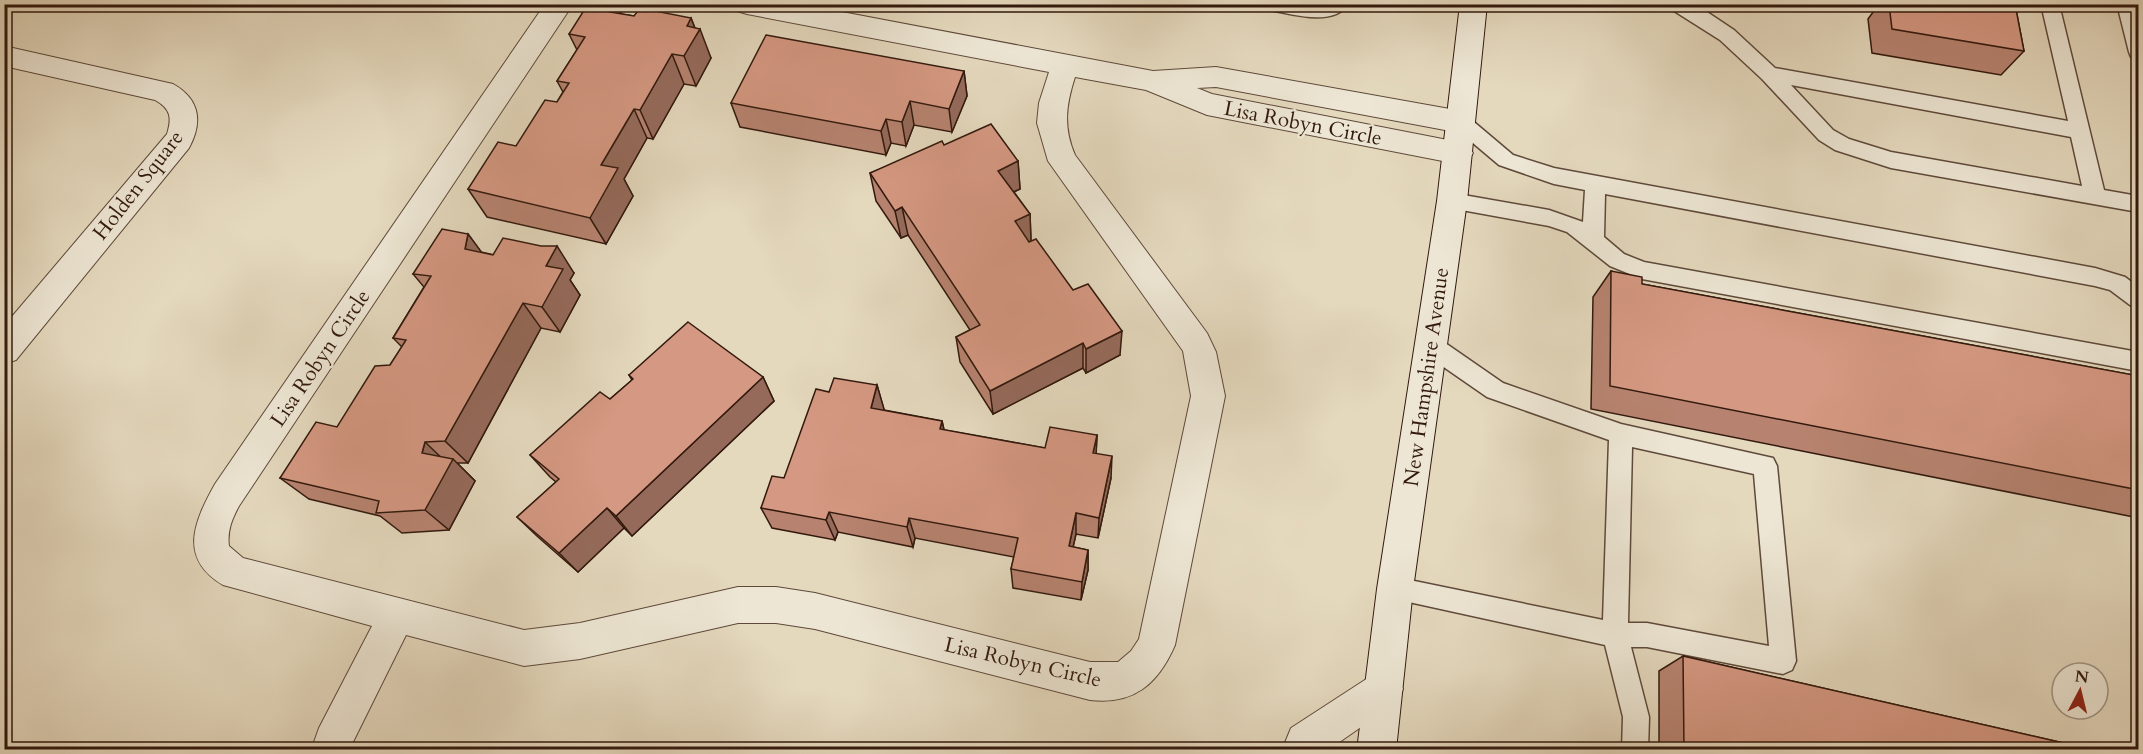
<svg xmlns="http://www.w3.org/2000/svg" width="2143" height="754" viewBox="0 0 2143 754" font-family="Cardo,serif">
<rect width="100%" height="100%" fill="#e4d8bd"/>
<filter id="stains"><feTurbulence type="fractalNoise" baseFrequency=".00333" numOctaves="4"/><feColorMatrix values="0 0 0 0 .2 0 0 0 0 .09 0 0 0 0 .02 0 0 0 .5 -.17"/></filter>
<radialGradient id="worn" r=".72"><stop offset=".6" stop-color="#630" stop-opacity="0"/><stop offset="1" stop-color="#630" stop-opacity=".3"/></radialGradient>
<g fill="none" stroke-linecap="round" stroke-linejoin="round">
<defs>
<g id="service">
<path d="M 1261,4 L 1348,4 C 1334,27 1291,14 1270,10 L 1264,9 Z"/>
<path d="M 1668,4 L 1695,4 L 1734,30 L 1775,68 L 2068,121 L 2041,4 L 2059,4 L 2104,190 L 2138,196 L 2138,212 L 1891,168 L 1835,150 L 1819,140 L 1762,79 L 1720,40 L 1671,9 ZM 1791,85 L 2071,137 L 2082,186 L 1891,152 L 1849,139 L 1833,130 Z"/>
<path d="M 2117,4 L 2135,4 L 2138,17 L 2138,59 L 2131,57 L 2129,52 Z"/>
<path d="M 1461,115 L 1468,117 L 1513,155 L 1554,168 L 2095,268 L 2125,277 L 2138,287 L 2138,308 L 2130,305 L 2110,290 L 2095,286 L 1605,194 L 1604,237 L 1624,254 L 1644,262 L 2138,352 L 2138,371 L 1642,279 L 1610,266 L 1567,232 L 1549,226 L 1445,207 L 1442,201 L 1445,195 L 1452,193 L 1549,210 L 1583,222 L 1585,190 L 1554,184 L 1499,165 L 1454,127 L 1451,122 L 1454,117 Z"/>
<path d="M 1430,336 L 1438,338 L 1503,383 L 1621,424 L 1773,458 L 1777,466 L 1796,661 L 1792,670 L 1783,674 L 1647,647 L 1631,647 L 1649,717 L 1648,750 L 1622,750 L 1623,717 L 1605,645 L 1386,597 L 1383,589 L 1386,581 L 1395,577 L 1603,620 L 1609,440 L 1487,397 L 1422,352 L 1419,345 L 1422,338 ZM 1632,447 L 1754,474 L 1769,646 L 1647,623 L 1628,623 Z"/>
</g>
<g id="minor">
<path d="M 545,4 L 573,4 L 239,506 C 232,519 227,531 229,546 L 243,558 L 524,630 L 580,623 L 738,587 L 776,587 L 815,593 L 1090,662 L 1118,662 L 1131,651 L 1139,639 L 1191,396 L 1183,351 L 1048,161 L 1037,123 L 1039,103 L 1049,72 L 747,14 L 737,11 L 734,4 L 800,4 L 1153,71 L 1216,67 L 1461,111 L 1471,114 L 1475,122 L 1471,130 L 1461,133 L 1216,87 L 1197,88 L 1212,94 L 1458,142 L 1468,145 L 1473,153 L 1468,161 L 1458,164 L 1207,115 L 1146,90 L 1075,77 C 1066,105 1063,127 1075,155 L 1207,333 L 1216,352 L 1225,396 L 1175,645 C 1158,684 1134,705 1090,700 L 815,629 L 776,623 L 738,623 L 580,659 L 524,666 L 406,635 L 352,744 L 353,750 L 313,750 L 314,742 L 319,728 L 372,626 L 223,585 C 178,558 194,522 215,484 Z"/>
<path d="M 4,46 L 173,84 C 200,99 203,122 189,148 L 16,360 L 4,364 L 4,326 L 167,134 C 172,118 171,109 155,100 L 4,66 Z"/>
</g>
<path id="tertiary" d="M 1384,670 L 1397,676 L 1403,689 L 1397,702 L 1328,750 L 1282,750 L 1291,728 L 1371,676 Z"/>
<path id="secondary" d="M 1460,4 L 1487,4 L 1467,201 L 1413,589 L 1396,750 L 1357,750 L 1377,589 L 1437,201 Z"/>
</defs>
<use href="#service" stroke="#5e493a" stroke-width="3"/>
<use href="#minor" stroke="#5e493a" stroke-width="2"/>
<use href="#tertiary" stroke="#5e493a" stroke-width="2"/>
<use href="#secondary" stroke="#32190e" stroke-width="2"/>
<use href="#service" fill="#ede6d4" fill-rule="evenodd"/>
<use href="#minor" fill="#ede6d4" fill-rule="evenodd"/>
<use href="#tertiary" fill="#ede6d4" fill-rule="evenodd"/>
<use href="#secondary" fill="#ede6d4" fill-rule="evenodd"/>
</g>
<g fill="#b78370" stroke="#32190e" stroke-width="1.5">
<path d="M 617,4 L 621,14 L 634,16 L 691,18 L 695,28 L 711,58 L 696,86 L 684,84 L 653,139 L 647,138 L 624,179 L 633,196 L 606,244 L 487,217 L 468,189 L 516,146 L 557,102 L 563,92 L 557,81 L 577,50 L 569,34 Z"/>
<path d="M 1879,4 L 2015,4 L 2024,51 L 2001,75 L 1872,53 L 1868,19 Z"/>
<path d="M 964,71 L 967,96 L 952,132 L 914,125 L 906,146 L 891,143 L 886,155 L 740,127 L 731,103 Z"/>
<path d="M 944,145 L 1018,161 L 1020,189 L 1014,192 L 1030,214 L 1031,241 L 1120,355 L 1086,373 L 1083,368 L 993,414 L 960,362 L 956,337 L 970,330 L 908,235 L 901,238 L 876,201 L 870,173 Z"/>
<path d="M 468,234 L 481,252 L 574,273 L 570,280 L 580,295 L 560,332 L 541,328 L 468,463 L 457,463 L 475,481 L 449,530 L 402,533 L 380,516 L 309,499 L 280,478 L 337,427 L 390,365 L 402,347 L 393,338 L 424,287 L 413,274 Z"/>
<path d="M 1611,271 L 1642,284 L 2139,376 L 2139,518 L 1591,409 L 1593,297 Z"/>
<path d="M 629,375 L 763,377 L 774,401 L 632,536 L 624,528 L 578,572 L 538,537 L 517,517 L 556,482 L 550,477 L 530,455 L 610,399 L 632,380 Z"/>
<path d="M 877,385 L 884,410 L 942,421 L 944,430 L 1045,448 L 1097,435 L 1096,454 L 1111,478 L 1098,538 L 1076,534 L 1073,547 L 1088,550 L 1088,570 L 1081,600 L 1013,588 L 1011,569 L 1014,557 L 915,538 L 913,547 L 838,532 L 835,540 L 772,528 L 761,508 L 784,478 L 829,392 Z"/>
<path d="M 1683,656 L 2094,750 L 1659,750 L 1659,671 Z"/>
</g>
<g fill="#956a5b" stroke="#32190e" stroke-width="1.5">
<path d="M 615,4 L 617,4 L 629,32 L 610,12 Z"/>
<path d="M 691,18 L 697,34 L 700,29 L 711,58 L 696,86 L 684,56 L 687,26 Z"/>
<path d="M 672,54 L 684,84 L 653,139 L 640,110 Z"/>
<path d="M 964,71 L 967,96 L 952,132 L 949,109 Z"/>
<path d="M 910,101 L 914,125 L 906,146 L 902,122 Z"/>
<path d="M 634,109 L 647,138 L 624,179 L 633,196 L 606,244 L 590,218 L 601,165 Z"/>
<path d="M 886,119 L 891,143 L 886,155 L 881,131 Z"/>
<path d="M 1018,161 L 1020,189 L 1000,198 L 998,171 Z"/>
<path d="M 902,207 L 908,235 L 901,238 L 895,211 Z"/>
<path d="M 1030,214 L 1031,241 L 1016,248 L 1015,221 Z"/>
<path d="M 468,234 L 488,261 L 465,249 Z"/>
<path d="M 557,246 L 574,273 L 570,280 L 580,295 L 560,332 L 542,307 L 546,266 Z"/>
<path d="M 523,303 L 541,328 L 468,463 L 445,441 Z"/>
<path d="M 1122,331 L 1120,355 L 1086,373 L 1086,349 Z"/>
<path d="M 1083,343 L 1083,368 L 993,414 L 990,391 Z"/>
<path d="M 763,377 L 774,401 L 632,536 L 616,516 Z"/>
<path d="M 877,385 L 884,409 L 878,430 L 871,408 Z"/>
<path d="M 942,421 L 947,443 L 940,429 Z"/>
<path d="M 1097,435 L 1096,457 L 1093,453 Z"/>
<path d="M 425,442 L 448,464 L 453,459 L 475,481 L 449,530 L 425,510 L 422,453 Z"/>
<path d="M 1112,456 L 1111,478 L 1098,538 L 1099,518 Z"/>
<path d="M 607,508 L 624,528 L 578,572 L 559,553 Z"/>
<path d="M 829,512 L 838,532 L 835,540 L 826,520 Z"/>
<path d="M 1076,513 L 1076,534 L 1069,565 L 1069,546 Z"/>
<path d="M 909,518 L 915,538 L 913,547 L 907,527 Z"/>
<path d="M 1088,550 L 1088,570 L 1081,600 L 1082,582 Z"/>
</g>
<g fill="#d59882" stroke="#32190e" stroke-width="1.5">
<path d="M 588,4 L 615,4 L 610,12 L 634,16 L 640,8 L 691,18 L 687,26 L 700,29 L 684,56 L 672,54 L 640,110 L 634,109 L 601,165 L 618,168 L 590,218 L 468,189 L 498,142 L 516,146 L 545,100 L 557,102 L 569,83 L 557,81 L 585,37 L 569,34 Z"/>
<path d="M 1889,4 L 2015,4 L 2024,51 L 1892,29 Z"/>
<path d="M 766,35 L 964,71 L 949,109 L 910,101 L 902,122 L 886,119 L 881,131 L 731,103 Z"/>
<path d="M 991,124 L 1018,161 L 998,171 L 1030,214 L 1015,221 L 1029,242 L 1036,239 L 1073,290 L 1088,284 L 1122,331 L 1086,349 L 1083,343 L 990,391 L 956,337 L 980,325 L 902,207 L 895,211 L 870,173 L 942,141 L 944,145 Z"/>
<path d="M 442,229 L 468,234 L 465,249 L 493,255 L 503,238 L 541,246 L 557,246 L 546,266 L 563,269 L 542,307 L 523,303 L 445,441 L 425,442 L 422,453 L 453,459 L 425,510 L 376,513 L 379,501 L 280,478 L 316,422 L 337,427 L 375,366 L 390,365 L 406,340 L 393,338 L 431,276 L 413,274 Z"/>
<path d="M 1611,271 L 1642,277 L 1642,284 L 2139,376 L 2139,490 L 1610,386 Z"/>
<path d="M 688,322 L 763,377 L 616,516 L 607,508 L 559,553 L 517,517 L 559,479 L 530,455 L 600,392 L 610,399 L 633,379 L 629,375 Z"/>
<path d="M 834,378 L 877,385 L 871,408 L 942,421 L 940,429 L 1045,448 L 1050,427 L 1097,435 L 1093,453 L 1112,456 L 1099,518 L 1076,513 L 1069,546 L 1088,550 L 1082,582 L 1011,569 L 1018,538 L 909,518 L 907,527 L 829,512 L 826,520 L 761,508 L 772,476 L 784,478 L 816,389 L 829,392 Z"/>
<path d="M 1683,656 L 2094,750 L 1684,750 Z"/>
</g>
<g text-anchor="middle" stroke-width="4.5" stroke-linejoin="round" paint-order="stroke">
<g font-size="21" fill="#32190e" stroke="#ede6d4">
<text transform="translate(1303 123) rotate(11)" y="7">Lisa Robyn Circle</text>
<text transform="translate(138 185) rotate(-52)" y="7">Holden Square</text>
<text transform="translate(320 358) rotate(-56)" y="7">Lisa Robyn Circle</text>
<text transform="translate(1426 377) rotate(-82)" y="7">New Hampshire Avenue</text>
<text transform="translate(1023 662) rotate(13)" y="7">Lisa Robyn Circle</text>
</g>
</g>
<rect width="2143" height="754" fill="none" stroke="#e4d8bd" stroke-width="24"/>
<rect x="6" y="6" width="2131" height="742" fill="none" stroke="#32190e" stroke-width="3"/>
<rect x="12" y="12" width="2119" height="730" fill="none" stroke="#32190e" stroke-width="1.5"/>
<g transform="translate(2080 691) rotate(7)"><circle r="28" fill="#ede6d4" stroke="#a29485" stroke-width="1.5"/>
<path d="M0-4.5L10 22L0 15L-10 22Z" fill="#8f2418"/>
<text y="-9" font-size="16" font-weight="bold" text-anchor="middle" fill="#32190e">N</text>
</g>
<rect width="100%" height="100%" filter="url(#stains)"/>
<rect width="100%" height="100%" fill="url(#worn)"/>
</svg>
